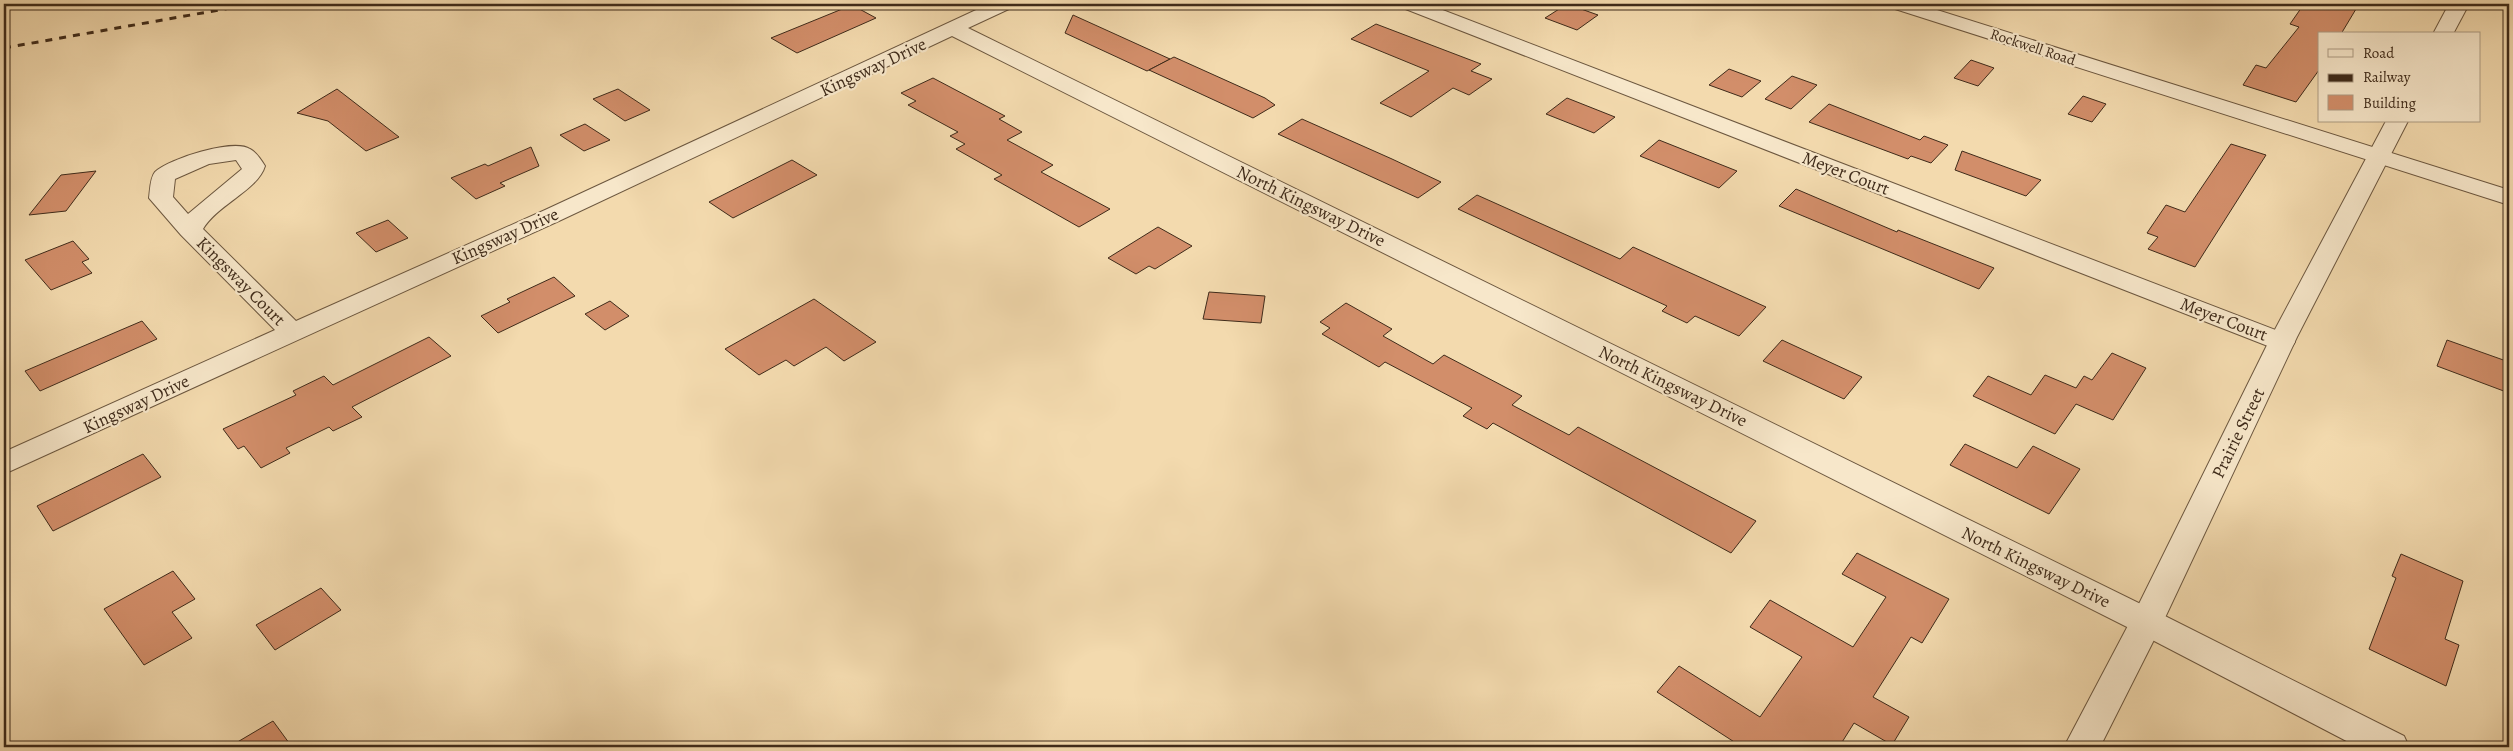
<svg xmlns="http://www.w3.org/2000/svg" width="2513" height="751" viewBox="0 0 2513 751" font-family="Alegreya,serif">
<rect width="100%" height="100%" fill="#f3daae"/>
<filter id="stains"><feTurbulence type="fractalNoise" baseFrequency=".004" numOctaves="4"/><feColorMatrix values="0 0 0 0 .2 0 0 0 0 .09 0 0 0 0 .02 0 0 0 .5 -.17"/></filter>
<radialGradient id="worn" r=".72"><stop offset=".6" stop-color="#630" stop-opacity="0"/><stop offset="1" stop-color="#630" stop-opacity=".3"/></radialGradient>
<g fill="#d28e6a" stroke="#3f2b1a">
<path d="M 1567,4 L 1598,15 L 1577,30 L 1545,18 Z"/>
<path d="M 2304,4 L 2359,4 L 2341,34 L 2319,34 L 2319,70 L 2296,102 L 2243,85 L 2256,65 L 2266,68 L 2299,27 L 2290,24 Z"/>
<path d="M 852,5 L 876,18 L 797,53 L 771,38 Z"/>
<path d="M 1073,15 L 1170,59 L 1147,71 L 1065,33 Z"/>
<path d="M 1376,24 L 1481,64 L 1471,71 L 1492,79 L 1469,95 L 1453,88 L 1411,117 L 1380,103 L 1429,71 L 1351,39 Z"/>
<path d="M 1174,57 L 1265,98 L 1275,105 L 1253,118 L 1149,70 Z"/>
<path d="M 1971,60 L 1994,68 L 1978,86 L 1954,78 Z"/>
<path d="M 1729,69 L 1761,81 L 1742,97 L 1709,85 Z"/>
<path d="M 1792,76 L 1817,85 L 1791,109 L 1765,99 Z"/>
<path d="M 933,78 L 1005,116 L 999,119 L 1022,132 L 1007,140 L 1053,165 L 1041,172 L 1110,209 L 1079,227 L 994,179 L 1002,175 L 956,149 L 965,144 L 950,136 L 958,132 L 908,105 L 916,101 L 901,93 Z"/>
<path d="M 337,89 L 399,137 L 366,151 L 328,121 L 297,113 Z"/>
<path d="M 618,89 L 650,110 L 625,121 L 593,99 Z"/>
<path d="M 2083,96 L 2106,104 L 2092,122 L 2068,114 Z"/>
<path d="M 1567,98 L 1615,117 L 1594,133 L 1546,114 Z"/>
<path d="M 1829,104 L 1920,140 L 1924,136 L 1948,145 L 1931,163 L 1911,156 L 1908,159 L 1809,122 Z"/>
<path d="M 1302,119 L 1392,159 L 1441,182 L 1418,198 L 1278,134 Z"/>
<path d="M 585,124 L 610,140 L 584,151 L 560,135 Z"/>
<path d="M 1659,140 L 1737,171 L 1719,188 L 1640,156 Z"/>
<path d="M 2231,144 L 2266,155 L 2195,267 L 2148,249 L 2158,237 L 2147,233 L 2166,205 L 2185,212 Z"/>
<path d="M 531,147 L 539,166 L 500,183 L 505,186 L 476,199 L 451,178 L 485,164 L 488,166 Z"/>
<path d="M 1962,151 L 2041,180 L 2026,196 L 1955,170 Z"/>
<path d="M 792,160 L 817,175 L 733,218 L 709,202 Z"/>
<path d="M 96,171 L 66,211 L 29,215 L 61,175 Z"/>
<path d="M 1796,189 L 1897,232 L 1898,230 L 1994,268 L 1979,289 L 1779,206 Z"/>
<path d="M 1477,195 L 1620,259 L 1633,247 L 1766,307 L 1739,336 L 1695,316 L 1687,323 L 1662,311 L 1667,306 L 1458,209 Z"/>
<path d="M 388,220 L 408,238 L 376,252 L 356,233 Z"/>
<path d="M 1158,227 L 1192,246 L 1155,269 L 1149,266 L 1136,274 L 1108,258 Z"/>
<path d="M 73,241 L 89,259 L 82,262 L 92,273 L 51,290 L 25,260 Z"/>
<path d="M 554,277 L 575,296 L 498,333 L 481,316 L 510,302 L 507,299 Z"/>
<path d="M 1209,292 L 1265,296 L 1261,323 L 1203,319 Z"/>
<path d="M 814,299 L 876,342 L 844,361 L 826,347 L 794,366 L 786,360 L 759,375 L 725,349 Z"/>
<path d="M 610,301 L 629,316 L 605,330 L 585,314 Z"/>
<path d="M 1346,303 L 1392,329 L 1383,336 L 1433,364 L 1444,355 L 1522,396 L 1512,405 L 1569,435 L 1578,427 L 1756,521 L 1731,553 L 1493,423 L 1487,429 L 1463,416 L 1472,408 L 1385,362 L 1379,367 L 1322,334 L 1330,328 L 1320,322 Z"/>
<path d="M 142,321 L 157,339 L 40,391 L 25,371 Z"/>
<path d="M 429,337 L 451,356 L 352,407 L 362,417 L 333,431 L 329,427 L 286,448 L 290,453 L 261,468 L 244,446 L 238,449 L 223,429 L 296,395 L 293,391 L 324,376 L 333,385 Z"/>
<path d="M 1782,340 L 1862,377 L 1844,399 L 1763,361 Z"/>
<path d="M 2447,340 L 2509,362 L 2509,393 L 2437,366 Z"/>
<path d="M 2112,353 L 2146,368 L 2113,420 L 2076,404 L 2055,434 L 1973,396 L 1988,376 L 2031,395 L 2045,375 L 2076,388 L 2084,376 L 2092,380 Z"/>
<path d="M 1965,444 L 2017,468 L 2033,446 L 2080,469 L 2049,514 L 1950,465 Z"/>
<path d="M 143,454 L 161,477 L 53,531 L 37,506 Z"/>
<path d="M 1857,553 L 1949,599 L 1922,643 L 1911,637 L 1873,697 L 1909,717 L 1892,745 L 1854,723 L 1839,747 L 1742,747 L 1657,692 L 1679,666 L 1760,717 L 1802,657 L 1750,627 L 1770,600 L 1853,647 L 1886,597 L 1842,574 Z"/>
<path d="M 2401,554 L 2463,581 L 2445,639 L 2459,645 L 2446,686 L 2369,649 L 2396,578 L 2392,576 Z"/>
<path d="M 173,571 L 195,599 L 172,612 L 192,638 L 144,665 L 104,609 Z"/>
<path d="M 321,588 L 341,610 L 275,650 L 256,625 Z"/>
<path d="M 273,721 L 292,747 L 229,747 Z"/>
</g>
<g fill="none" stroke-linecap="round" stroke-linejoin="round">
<defs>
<g id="minor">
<path d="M 989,4 L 1014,4 L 1011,8 L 968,28 L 2159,613 L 2404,736 L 2409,747 L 2358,747 L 2135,631 L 952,36 L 561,220 L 4,474 L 4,452 L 275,330 L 181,235 L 149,198 C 150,191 150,178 155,172 C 168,159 234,138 250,149 C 256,152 262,161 265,166 C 258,190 217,205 203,229 L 296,321 L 545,210 ZM 236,160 L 242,169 L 188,214 L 173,197 L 175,179 L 209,164 Z"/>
<path d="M 1400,4 L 1427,4 L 2291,336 L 2295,342 L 2291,348 L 2282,351 L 2273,348 L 1403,8 Z"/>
<path d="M 1889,4 L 1918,4 L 2509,190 L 2509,205 L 1892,8 Z"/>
</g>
<g id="tertiary">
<path d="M 2449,4 L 2469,4 L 2453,34 L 2433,34 Z"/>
<path d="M 2386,121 L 2408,121 L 2297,337 L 2163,622 L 2100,747 L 2064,747 L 2132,618 L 2271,337 Z"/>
</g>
</defs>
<use href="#minor" stroke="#6c573f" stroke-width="2"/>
<use href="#tertiary" stroke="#6c573f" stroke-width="2"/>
<use href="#minor" fill="#f7e7ca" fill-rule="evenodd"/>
<use href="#tertiary" fill="#f7e7ca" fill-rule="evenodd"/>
<path stroke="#3f2b1a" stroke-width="3" stroke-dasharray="7 7" stroke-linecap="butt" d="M 4,48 L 253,4"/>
</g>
<g text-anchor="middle" stroke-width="4.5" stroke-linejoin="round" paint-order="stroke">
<g font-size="15" fill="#3f2b1a" stroke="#f7e7ca">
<text transform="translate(2033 47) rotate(18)" y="5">Rockwell Road</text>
</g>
<g font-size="18" fill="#3f2b1a" stroke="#f7e7ca">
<text transform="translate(873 67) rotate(-25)" y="6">Kingsway Drive</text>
<text transform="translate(1846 173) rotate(21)" y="6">Meyer Court</text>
<text transform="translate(1311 206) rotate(26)" y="6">North Kingsway Drive</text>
<text transform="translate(505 236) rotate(-24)" y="6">Kingsway Drive</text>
<text transform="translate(241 281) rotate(45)" y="6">Kingsway Court</text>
<text transform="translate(2224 319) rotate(21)" y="6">Meyer Court</text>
<text transform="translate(1673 386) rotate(26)" y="6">North Kingsway Drive</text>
<text transform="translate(136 404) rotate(-25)" y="6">Kingsway Drive</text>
<text transform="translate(2238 433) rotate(-64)" y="6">Prairie Street</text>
<text transform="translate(2036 567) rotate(26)" y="6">North Kingsway Drive</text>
</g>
</g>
<rect width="2513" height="751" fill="none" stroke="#f3daae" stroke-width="20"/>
<rect x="5" y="5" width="2503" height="741" fill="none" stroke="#3f2b1a" stroke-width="2.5"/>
<rect x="10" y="10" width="2493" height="731" fill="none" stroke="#3f2b1a"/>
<rect x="2318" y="32" width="162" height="90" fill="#f7e7ca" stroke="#ad9c84"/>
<rect x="2328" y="49" width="25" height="8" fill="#f7e7ca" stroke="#ad9c84"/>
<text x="2363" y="58" font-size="15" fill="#3f2b1a">Road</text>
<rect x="2328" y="74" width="25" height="8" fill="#3f2b1a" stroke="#ad9c84"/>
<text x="2363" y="82" font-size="15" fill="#3f2b1a">Railway</text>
<rect x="2328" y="95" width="25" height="15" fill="#d28e6a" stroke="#ad9c84"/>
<text x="2363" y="108" font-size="15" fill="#3f2b1a">Building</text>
<rect width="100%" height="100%" filter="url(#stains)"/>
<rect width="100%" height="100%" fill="url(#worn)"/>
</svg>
